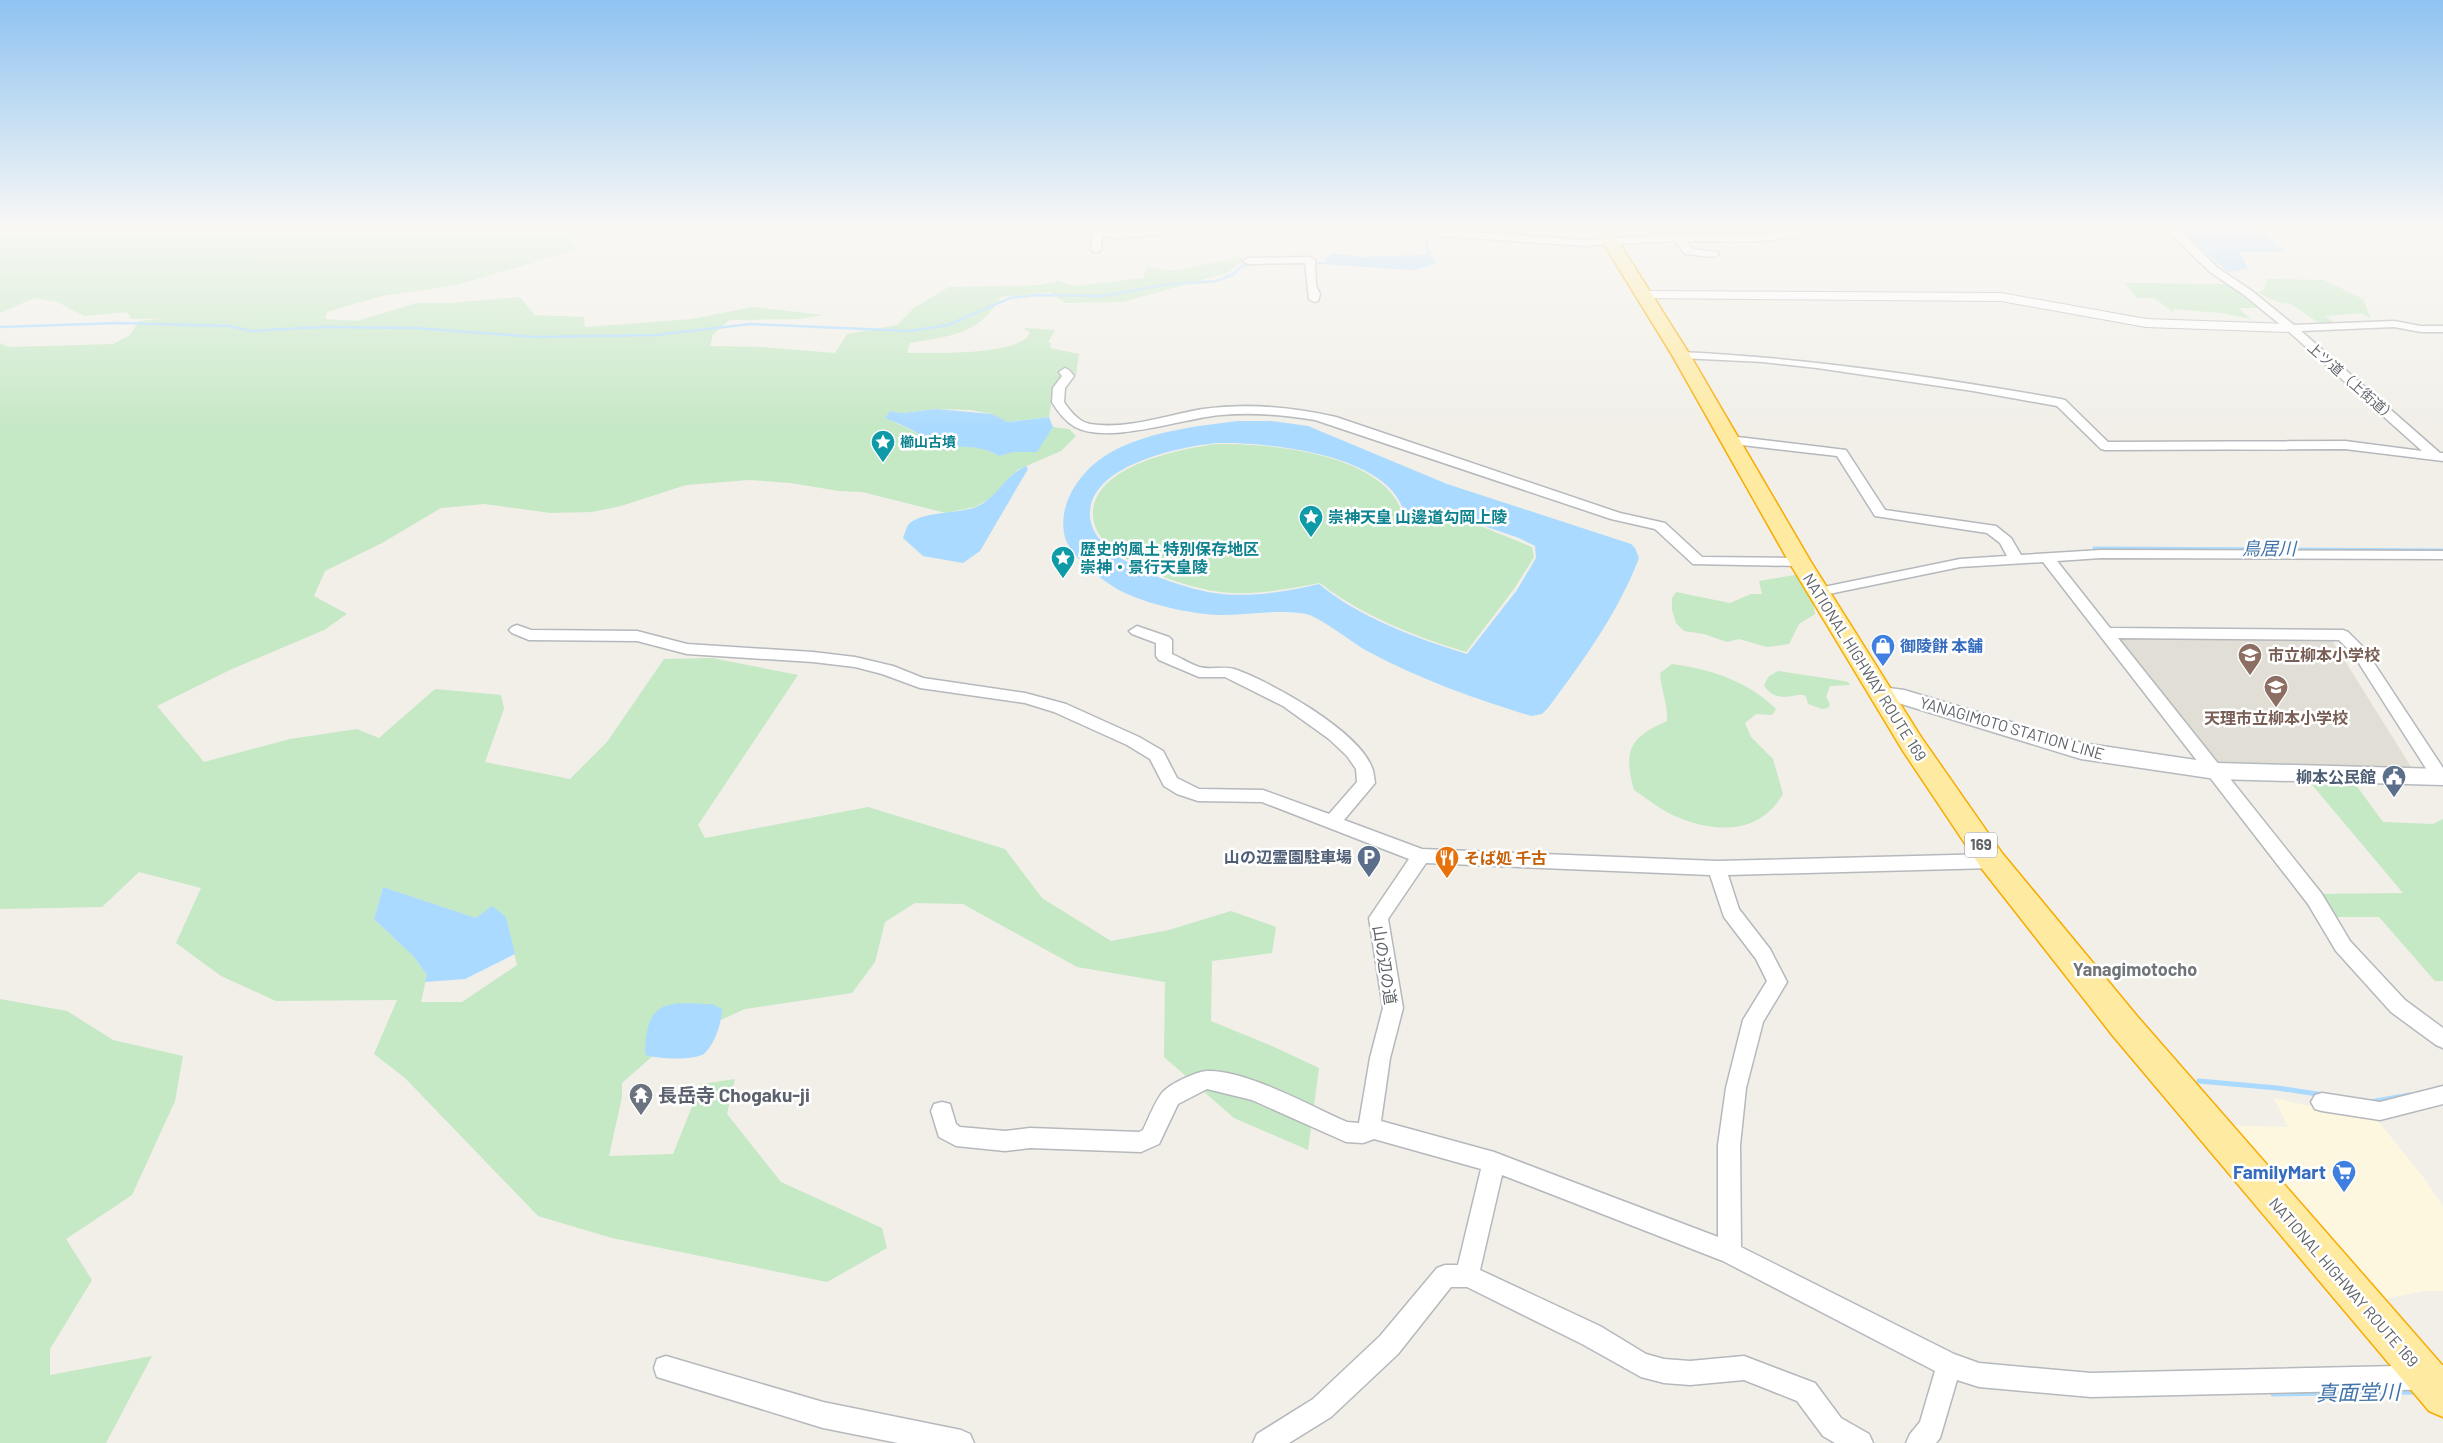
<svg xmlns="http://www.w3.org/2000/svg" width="2443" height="1443" viewBox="0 0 2443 1443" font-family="Barlow,'Noto Sans JP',sans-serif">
<rect width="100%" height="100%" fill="#f1efe8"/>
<path fill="#fef7e0" d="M 2274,1098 L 2378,1121 L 2424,1178 L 2443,1207 L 2443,1291 L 2423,1291 L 2376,1301 L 2217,1125 L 2288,1127 Z"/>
<path fill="#e1ded6" d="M 2114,636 L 2330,637 L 2413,770 L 2217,767 Z"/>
<g fill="#c5e8c5" fill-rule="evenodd">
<path d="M 0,228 L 561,228 L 579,249 L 457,285 L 382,296 L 327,312 L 325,319 L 357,321 L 416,303 L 449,303 L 520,297 L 535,315 L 584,317 L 585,327 L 692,319 L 752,307 L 824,315 L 800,319 L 729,320 L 713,335 L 710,346 L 762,347 L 835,353 L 847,334 L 897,325 L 914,308 L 949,287 L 1038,285 L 1058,281 L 1076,286 L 1143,278 L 1147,267 L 1172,271 L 1239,257 L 1244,260 L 1227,273 L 1123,302 L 1065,303 L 1051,292 L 1001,297 C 977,336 952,335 910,343 L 907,353 C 929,353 1024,356 1030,332 L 1025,330 L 1025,328 L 1055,330 L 1048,342 L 1051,343 L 1050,348 L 1079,354 L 1076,375 L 1054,387 L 1049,417 L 1006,422 L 992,414 L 970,410 L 936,409 L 902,413 L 890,411 L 886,417 C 894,423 904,426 913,431 C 922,435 925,443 935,445 C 958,448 979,443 999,456 L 1014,452 L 1036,452 L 1053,427 L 1069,429 L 1076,436 L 1061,451 L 1017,470 L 994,496 L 975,507 L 946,513 L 862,492 L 839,491 L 791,483 L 749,480 L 686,485 L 621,506 L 592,512 L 551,513 L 484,504 L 441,508 L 382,543 L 325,571 L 314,596 L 347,614 L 324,630 L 232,669 L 157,706 L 204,762 L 290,739 L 357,729 L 379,738 L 435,689 L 501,695 L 504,709 L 485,762 L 570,779 L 607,742 L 664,659 L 712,658 L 798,675 L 698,825 L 705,838 L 868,807 L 1005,849 L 1042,898 L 1111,941 L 1169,930 L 1231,911 L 1276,927 L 1272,953 L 1212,961 L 1211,1021 L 1272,1046 L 1319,1068 L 1308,1150 L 1234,1118 L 1164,1057 L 1165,982 L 1077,967 L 963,904 L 915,903 L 885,922 L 875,962 L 852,993 L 745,1009 L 664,1046 L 622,1083 L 622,1097 L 609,1156 L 673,1154 L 701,1084 L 735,1079 L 727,1114 L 781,1182 L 882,1228 L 887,1248 L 827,1282 L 612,1238 L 538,1216 L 405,1078 L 374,1054 L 397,1000 L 276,1001 L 221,976 L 176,943 L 201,888 L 139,872 L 102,907 L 0,909 L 0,343 L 8,347 L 113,344 L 130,335 L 139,321 L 169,318 L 131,319 L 128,312 L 84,316 L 57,302 L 35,298 L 0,313 ZM 383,887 L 476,918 L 506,917 L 517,965 L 462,1002 L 421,1002 L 427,975 L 414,957 L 374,919 Z"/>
<path d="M 2267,279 L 2324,280 L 2363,299 L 2371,319 L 2361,313 L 2325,316 L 2336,324 L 2322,325 L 2291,304 L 2280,303 L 2258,293 L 2265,288 Z"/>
<path d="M 2124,283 L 2228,284 L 2257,308 L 2238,308 L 2251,319 L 2220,313 L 2174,309 L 2173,312 L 2154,298 L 2137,298 Z"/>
<path d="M 1216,444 C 1268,443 1382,453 1402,512 L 1478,525 L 1532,547 L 1534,557 L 1514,589 L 1466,652 C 1416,637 1361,615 1320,583 C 1286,589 1249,597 1214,591 C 1179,585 1089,557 1093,511 C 1097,465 1180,449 1216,444 Z"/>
<path d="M 1795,575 C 1808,584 1813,599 1815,614 L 1799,624 L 1789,644 L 1767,647 L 1739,639 L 1727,642 L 1704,634 L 1684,631 L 1676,623 L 1672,610 L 1672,598 L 1676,592 L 1730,603 L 1751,594 L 1762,594 L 1759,581 Z"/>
<path d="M 1672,664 C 1710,669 1748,681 1776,709 L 1772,715 L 1756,714 L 1745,723 L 1751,737 L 1773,759 L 1783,794 C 1759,835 1716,833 1677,817 C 1662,811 1648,799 1634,790 C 1623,750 1630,737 1667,721 C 1668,704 1661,690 1660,673 Z"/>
<path d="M 1778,671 L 1838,680 L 1848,682 L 1850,685 L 1830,686 L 1826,697 L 1830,704 L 1828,708 L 1822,709 L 1808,704 C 1807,701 1807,698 1805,696 C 1800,690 1776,707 1764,685 L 1769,676 Z"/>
<path d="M 2308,780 L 2353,781 L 2383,822 L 2433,824 L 2443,819 L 2443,981 L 2435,981 L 2379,917 L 2336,917 L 2318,894 L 2403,893 Z"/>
<path d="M 0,999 L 67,1011 L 113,1040 L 183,1056 L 175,1101 L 132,1195 L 66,1239 L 92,1280 L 50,1349 L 50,1375 L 152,1356 L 106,1443 L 0,1443 Z"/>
</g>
<g fill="#aadaff" fill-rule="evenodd">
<path d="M 2177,228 L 2258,228 L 2286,252 L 2239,252 L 2248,269 L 2228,272 Z"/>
<path d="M 1332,253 L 1362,257 L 1423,255 L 1435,258 L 1436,264 L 1414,270 L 1332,265 L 1325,259 Z"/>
<path d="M 936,409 L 992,414 L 1007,422 L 1049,417 L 1053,427 L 1037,452 L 1014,452 L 999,456 C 979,443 956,449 933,444 C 924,442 922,436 914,431 C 905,426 895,422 885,418 L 890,411 L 902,413 Z"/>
<path d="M 1237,421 L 1272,421 L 1308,426 L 1447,484 L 1631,544 L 1635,548 L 1639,558 C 1618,613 1583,661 1548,708 L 1542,714 L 1531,716 C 1475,699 1419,679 1367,651 C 1353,643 1318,616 1306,614 C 1279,609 1246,615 1219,615 C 1190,614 1146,604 1121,591 C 1102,581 1067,555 1064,533 C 1058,498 1087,463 1117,449 C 1154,431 1197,426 1237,421 ZM 1216,443 C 1267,442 1386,453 1404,511 L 1478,524 L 1519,538 L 1535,546 L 1536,558 L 1517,590 L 1467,654 C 1418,639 1358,617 1319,584 C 1285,592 1248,598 1214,593 C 1178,587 1086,558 1090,511 C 1094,464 1180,447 1216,443 Z"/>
<path d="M 1026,466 L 1028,469 L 980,551 L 963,563 L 923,556 L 903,538 C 905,534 906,527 909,524 C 922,511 959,514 976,507 C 997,498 1005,475 1026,466 Z"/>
<path d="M 383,887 L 476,918 L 492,906 L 506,917 L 515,954 L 465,979 L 425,982 L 427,975 L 414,957 L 374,919 Z"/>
<path d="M 712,1004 L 722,1009 C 722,1022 715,1043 705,1053 C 696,1061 657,1059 646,1055 C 644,1047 646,1040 647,1032 C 653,996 683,1004 712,1004 Z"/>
</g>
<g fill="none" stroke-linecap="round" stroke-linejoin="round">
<g stroke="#aadaff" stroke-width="2.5">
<path d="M 1441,230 L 1593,240"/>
<path d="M 1722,235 L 1773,234"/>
<path d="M 1423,258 L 1429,254 L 1426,246 L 1429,235 L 1432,233"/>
<path d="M 1272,263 L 1333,263"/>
<path d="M 0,327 L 118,323 L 229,326 L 251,331 L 322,327 L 414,328 L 536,337 L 656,335 L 750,324 L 910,331 L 948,325 L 1010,298 L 1036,295 L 1103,296 L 1164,285 L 1216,281 L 1232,275 L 1242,266 L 1253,264"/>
</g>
<path stroke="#aadaff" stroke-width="3" d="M 2094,548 L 2443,550"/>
<g stroke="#aadaff" stroke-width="5">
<path d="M 2199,1081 L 2277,1088 L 2324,1095"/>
<path d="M 2370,1102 L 2410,1095"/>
<path d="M 2273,1394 L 2418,1392"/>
</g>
<defs>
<g id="minor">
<path d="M 1099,228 L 1110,228 L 1108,230 L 1115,232 L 1169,228 L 1213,228 L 1208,231 L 1115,238 L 1102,235 L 1101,250 L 1096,253 L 1091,250 L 1092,234 Z"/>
<path d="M 1410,228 L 1584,240 L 1667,235 L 1764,235 L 1798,228 L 1812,228 C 1793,246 1713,241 1686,241 L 1692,249 L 1718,252 L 1719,254 L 1714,257 L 1685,254 L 1675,241 L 1584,246 L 1429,235 Z"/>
<path d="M 2162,228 L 2174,228 L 2181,232 L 2218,268 L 2252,291 L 2294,325 L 2394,321 L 2421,326 L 2443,326 L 2443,332 L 2421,332 L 2394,327 L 2301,331 L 2440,453 L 2443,453 L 2443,461 L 2345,449 L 2105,450 L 2101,449 L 2057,406 L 1973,391 L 1817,368 L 1763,362 L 1681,358 L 1675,355 L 1681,352 C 1809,358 1935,377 2061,399 L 2065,400 L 2108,442 L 2345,441 L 2422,451 L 2287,330 L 2244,295 L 2210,272 L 2173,236 Z"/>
<path d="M 1310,257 L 1315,260 L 1316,286 L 1320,294 L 1318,301 L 1314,302 L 1309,299 L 1305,263 L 1248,264 L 1243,261 L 1248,258 Z"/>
<path d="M 1065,368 L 1069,370 L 1074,376 L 1065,388 L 1064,402 C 1070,411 1079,422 1090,424 C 1128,430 1166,415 1203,409 C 1247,403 1293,407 1336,417 L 1620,513 L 1665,523 L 1702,557 L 1800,558 L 1807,562 L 1800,566 L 1693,564 L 1655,529 L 1611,519 L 1315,420 C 1284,415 1253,412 1221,415 C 1183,418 1109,445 1075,427 C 1065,421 1058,412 1052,402 L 1053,388 L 1062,376 L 1059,372 Z"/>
<path d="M 1729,436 L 1846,450 L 1885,510 L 1996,526 L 2011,538 L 2021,555 L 2101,550 L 2443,551 L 2443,559 L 2101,558 L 2057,561 L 2110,628 L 2343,630 L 2348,632 L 2364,648 L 2443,768 L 2443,782 L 2434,781 L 2353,654 L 2339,640 L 2118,638 L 2322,894 L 2350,941 L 2405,1000 L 2443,1028 L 2443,1048 L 2436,1045 L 2391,1012 L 2336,951 L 2308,904 L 2043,562 L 1960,567 L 1819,596 L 1814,595 L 1812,592 L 1819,588 L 1960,559 L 2007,556 L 2000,543 L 1987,533 L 1875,516 L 1837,456 L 1725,443 L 1723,440 L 1725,437 Z"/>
<path d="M 517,625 L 531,630 L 637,631 L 687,644 L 813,652 L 855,657 L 893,666 L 923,678 L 1025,693 L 1066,704 L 1139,737 L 1163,751 L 1177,778 L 1199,789 L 1263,790 L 1329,814 L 1357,782 L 1356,769 L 1347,756 L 1329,739 L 1283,706 L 1225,677 L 1199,677 L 1159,660 L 1156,656 L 1156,643 L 1132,634 L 1129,631 L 1137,626 L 1169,637 L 1172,640 L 1172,654 C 1181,658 1190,664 1199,667 C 1211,670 1222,666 1234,669 C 1270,681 1359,731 1372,768 C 1374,772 1374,778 1375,783 L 1344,820 L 1422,849 L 1717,861 L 1992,854 L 1998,856 L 2001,861 L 1998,866 L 1992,868 L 1728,875 L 1739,909 L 1770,949 L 1787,982 L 1763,1022 L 1746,1088 L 1740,1145 L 1741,1247 L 1954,1354 L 1979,1363 L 2091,1373 L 2443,1365 L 2443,1389 L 2091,1397 L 1979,1387 L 1957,1380 L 1940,1438 L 1936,1443 L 1906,1443 L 1910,1434 L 1920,1422 L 1935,1371 L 1723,1261 L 1502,1175 L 1480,1270 L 1600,1326 L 1646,1354 L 1664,1359 L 1690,1361 L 1744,1356 L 1815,1383 L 1841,1418 L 1869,1434 L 1873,1443 L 1835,1443 L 1823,1436 L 1797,1401 L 1744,1380 L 1690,1385 L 1664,1383 L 1641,1377 L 1582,1344 L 1467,1287 L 1451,1287 L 1398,1354 L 1331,1417 L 1289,1443 L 1253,1443 L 1257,1434 L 1313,1399 L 1380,1336 L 1437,1268 L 1445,1265 L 1458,1265 L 1481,1169 L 1374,1139 L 1363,1143 L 1346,1142 L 1252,1100 L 1207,1089 L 1178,1104 L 1159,1144 L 1141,1152 L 1030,1148 L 1005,1151 L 956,1146 L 939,1137 L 931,1111 L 934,1104 L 942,1102 L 950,1104 L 956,1124 L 960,1127 L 1005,1131 L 1030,1128 L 1139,1132 L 1143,1130 C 1148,1120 1157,1096 1165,1090 C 1172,1083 1198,1071 1207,1071 C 1247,1070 1310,1106 1347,1122 L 1359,1123 L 1370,1058 L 1383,1008 L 1369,918 L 1409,859 L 1262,802 L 1198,801 L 1177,794 L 1164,786 L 1150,759 L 1127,745 L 1054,712 L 1025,703 L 920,688 L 882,674 L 855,667 L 813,662 L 687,654 L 637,641 L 529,640 L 512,633 L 509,630 L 512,627 ZM 1426,863 L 1710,875 L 1724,917 L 1756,959 L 1767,981 L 1743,1020 L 1726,1088 L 1718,1145 L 1718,1237 L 1494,1152 L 1381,1121 L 1390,1058 L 1403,1008 L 1388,919 Z"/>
<path d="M 2443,1086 L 2443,1104 L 2380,1120 L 2322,1111 L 2315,1109 L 2311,1102 L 2315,1095 L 2322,1093 L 2380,1102 Z"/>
<path d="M 666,1356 L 823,1402 L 961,1430 L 970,1434 L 974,1443 L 898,1443 L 823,1428 L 657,1377 L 654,1368 L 657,1359 Z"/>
</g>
<path id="tertiary" d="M 1642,291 L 2001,293 L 2146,319 L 2291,324 L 2298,328 L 2291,332 L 2146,327 L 2001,301 L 1637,298 L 1635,295 L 1637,292 Z"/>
<path id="secondary" d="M 1882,687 L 1904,690 L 2082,743 L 2216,763 L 2443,769 L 2443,785 L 2216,779 L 2081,759 L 1895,702 L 1874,699 L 1871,694 L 1874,689 Z"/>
<path id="trunk" d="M 1594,228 L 1610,228 L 1690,355 L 1811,562 L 1921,737 L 2002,853 L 2137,1016 L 2443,1366 L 2443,1417 L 2429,1411 L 2113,1036 L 1982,869 L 1903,751 L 1789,562 L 1672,355 Z"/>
</defs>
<use href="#minor" stroke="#b5b8bc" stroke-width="3"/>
<use href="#tertiary" stroke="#b5b8bc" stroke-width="2"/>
<use href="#secondary" stroke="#b6babf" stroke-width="3"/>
<use href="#trunk" stroke="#f9ab00" stroke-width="3"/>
<use href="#minor" fill="#fff" fill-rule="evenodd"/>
<use href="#tertiary" fill="#fff" fill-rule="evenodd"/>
<use href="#secondary" fill="#fff" fill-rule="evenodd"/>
<use href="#trunk" fill="#feeaa1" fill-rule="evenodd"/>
<path stroke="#b6b7b8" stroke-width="2.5" stroke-dasharray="0.5 4.5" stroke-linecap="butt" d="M 2386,228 L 2443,260"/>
</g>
<linearGradient id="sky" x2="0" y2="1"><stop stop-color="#8fc3f1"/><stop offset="0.53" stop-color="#f9f8f5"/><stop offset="1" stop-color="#f9f8f5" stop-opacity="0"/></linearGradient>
<rect width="2443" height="430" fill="url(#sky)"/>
<defs>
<symbol id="sight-pin" viewBox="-11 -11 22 30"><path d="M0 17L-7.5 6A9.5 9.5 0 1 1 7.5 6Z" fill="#0f9aa8" stroke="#fff"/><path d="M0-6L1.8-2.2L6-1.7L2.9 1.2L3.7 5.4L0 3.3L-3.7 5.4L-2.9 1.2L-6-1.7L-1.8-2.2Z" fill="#fff"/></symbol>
<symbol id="shop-pin" viewBox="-11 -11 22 30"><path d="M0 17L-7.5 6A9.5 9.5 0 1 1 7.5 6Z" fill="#3f7fe0" stroke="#fff"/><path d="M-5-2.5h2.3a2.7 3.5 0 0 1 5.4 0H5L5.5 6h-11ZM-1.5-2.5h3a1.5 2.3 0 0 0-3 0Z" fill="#fff"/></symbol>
<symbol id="school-pin" viewBox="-11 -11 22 30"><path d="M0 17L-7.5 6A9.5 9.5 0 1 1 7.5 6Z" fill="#8d6e63" stroke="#fff"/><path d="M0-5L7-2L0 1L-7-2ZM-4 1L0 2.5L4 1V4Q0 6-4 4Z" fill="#fff"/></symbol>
<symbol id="civic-pin" viewBox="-11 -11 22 30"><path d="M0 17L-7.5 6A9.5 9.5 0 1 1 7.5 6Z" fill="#5c6f8a" stroke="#fff"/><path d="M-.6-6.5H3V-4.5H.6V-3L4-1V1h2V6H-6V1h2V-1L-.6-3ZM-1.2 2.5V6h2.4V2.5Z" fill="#fff"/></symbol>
<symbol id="parking-pin" viewBox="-11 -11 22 30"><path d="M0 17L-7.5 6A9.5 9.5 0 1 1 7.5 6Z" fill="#5c6f8a" stroke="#fff"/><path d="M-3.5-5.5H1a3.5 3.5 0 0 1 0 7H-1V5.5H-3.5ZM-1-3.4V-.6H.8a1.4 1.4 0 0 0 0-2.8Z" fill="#fff"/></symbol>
<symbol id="restaurant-pin" viewBox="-11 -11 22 30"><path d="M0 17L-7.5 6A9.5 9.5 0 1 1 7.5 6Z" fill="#e8710a" stroke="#fff"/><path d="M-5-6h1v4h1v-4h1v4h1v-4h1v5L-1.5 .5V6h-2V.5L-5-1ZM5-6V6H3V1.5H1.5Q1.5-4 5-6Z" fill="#fff"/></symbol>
<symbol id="temple-pin" viewBox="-11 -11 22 30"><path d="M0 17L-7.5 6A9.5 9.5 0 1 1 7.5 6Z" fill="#6b7280" stroke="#fff"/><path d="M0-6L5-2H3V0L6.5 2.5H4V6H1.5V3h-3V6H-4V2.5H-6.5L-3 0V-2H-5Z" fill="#fff"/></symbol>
<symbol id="supermarket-pin" viewBox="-11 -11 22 30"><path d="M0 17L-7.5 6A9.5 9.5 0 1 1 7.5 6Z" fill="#3f7fe0" stroke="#fff"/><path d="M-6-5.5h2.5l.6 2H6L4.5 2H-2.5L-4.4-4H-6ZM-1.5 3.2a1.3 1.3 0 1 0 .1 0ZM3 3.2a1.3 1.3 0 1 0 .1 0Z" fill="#fff"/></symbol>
</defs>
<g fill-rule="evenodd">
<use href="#sight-pin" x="869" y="428" width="28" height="38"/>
<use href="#sight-pin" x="1297" y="503" width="28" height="38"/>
<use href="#sight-pin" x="1049" y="544" width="28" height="38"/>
<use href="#shop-pin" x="1869" y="632" width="28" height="38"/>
<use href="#school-pin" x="2236" y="641" width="28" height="38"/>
<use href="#school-pin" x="2262" y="673" width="28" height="38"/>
<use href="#civic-pin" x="2380" y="763" width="28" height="38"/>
<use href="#parking-pin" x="1355" y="843" width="28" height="38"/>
<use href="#restaurant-pin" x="1433" y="844" width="28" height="38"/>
<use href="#temple-pin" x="627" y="1081" width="28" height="38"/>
<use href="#supermarket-pin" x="2330" y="1158" width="28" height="38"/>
</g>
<g text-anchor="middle" stroke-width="5" stroke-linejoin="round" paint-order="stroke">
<g font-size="14" fill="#5f6368" stroke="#fff">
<text transform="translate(2352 382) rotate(41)" y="5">上ツ道（上街道）</text>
</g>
<g font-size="14" font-weight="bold" fill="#0d838f" stroke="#fff" text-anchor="start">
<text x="900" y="447">櫛山古墳</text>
</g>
<rect fill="#fff" stroke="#8f9295" stroke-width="1" x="1965" y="832.5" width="32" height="25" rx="4"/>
<g font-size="15" font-weight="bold" fill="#5f6368">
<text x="1981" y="850">169</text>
</g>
<g font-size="16" font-weight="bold" fill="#0d838f" stroke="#fff" text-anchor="start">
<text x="1328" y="523">崇神天皇 山邊道勾岡上陵</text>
<text x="1080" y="555">歴史的風土 特別保存地区<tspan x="1080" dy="18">崇神・景行天皇陵</tspan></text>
</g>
<g font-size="16" font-weight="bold" fill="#366cbe" stroke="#fff" text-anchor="start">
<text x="1900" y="652">御陵餅 本舗</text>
</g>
<g font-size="16" font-weight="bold" fill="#785e54" stroke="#fff" text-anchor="start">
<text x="2268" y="661">市立柳本小学校</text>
<text x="2276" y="724" text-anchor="middle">天理市立柳本小学校</text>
</g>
<g font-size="16" fill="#5f6368" stroke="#fff">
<text transform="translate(1865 667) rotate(58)" y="6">NATIONAL HIGHWAY ROUTE 169</text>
<text transform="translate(2012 728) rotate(16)" y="6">YANAGIMOTO STATION LINE</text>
<text transform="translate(1385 965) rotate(81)" y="6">山の辺の道</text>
<text transform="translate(2344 1282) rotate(49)" y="6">NATIONAL HIGHWAY ROUTE 169</text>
</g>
<g font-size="16" font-weight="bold" fill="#4e5e75" stroke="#fff" text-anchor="end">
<text x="2376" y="783">柳本公民館</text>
<text x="1352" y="863">山の辺霊園駐車場</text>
</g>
<g font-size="16" font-weight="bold" fill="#c56008" stroke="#fff" text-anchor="start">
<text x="1464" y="864">そば処 千古</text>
</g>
<g font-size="18" font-style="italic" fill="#4174aa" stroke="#fff">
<text x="2269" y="555">鳥居川</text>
</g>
<g font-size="18" font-weight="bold" fill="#70757a" stroke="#fff">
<text x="2135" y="976">Yanagimotocho</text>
</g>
<g font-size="19" font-weight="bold" fill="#5b616d" stroke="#fff" text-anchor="start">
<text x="658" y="1102">長岳寺 Chogaku-ji</text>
</g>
<g font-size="19" font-weight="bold" fill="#366cbe" stroke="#fff" text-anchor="end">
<text x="2326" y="1179">FamilyMart</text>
</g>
<g font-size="21" font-style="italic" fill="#4174aa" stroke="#fff">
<text transform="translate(2358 1393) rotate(-1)" y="7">真面堂川</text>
</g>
</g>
</svg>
